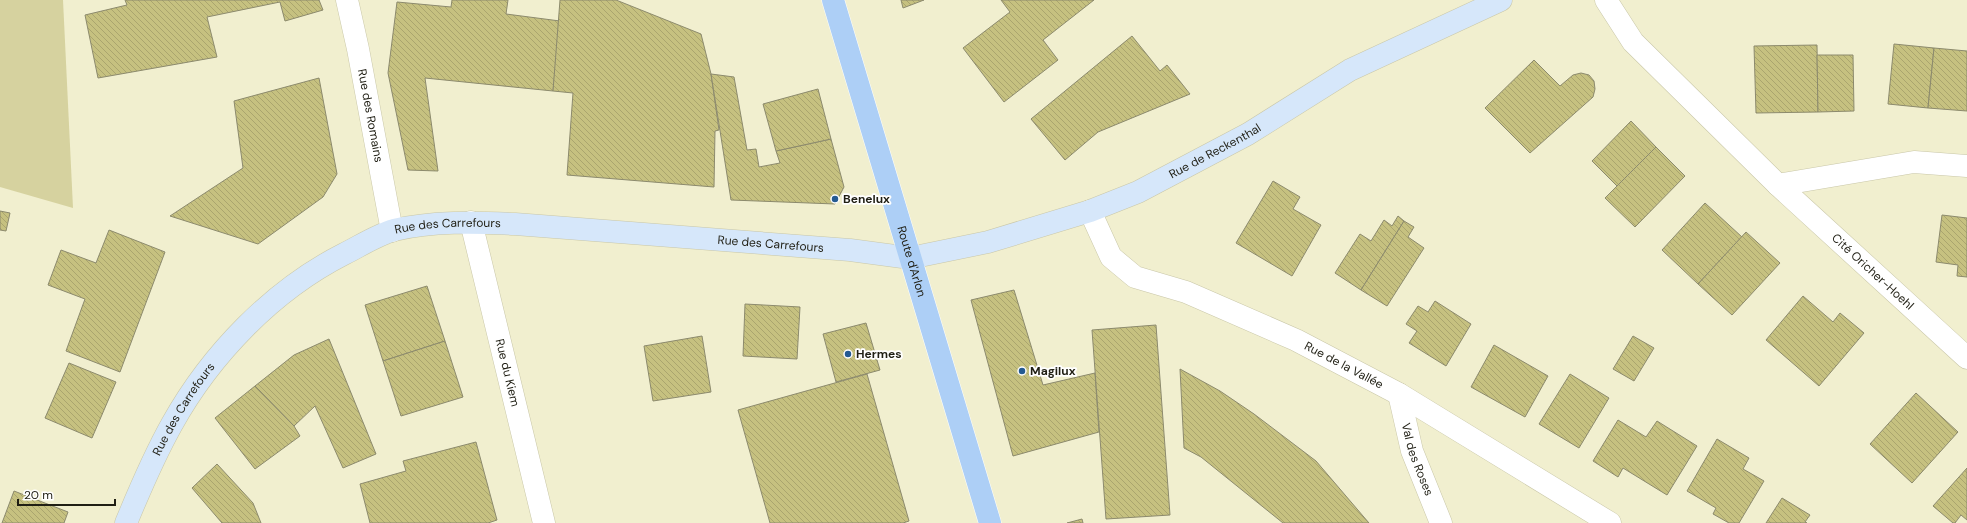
<svg xmlns="http://www.w3.org/2000/svg" width="1967" height="523" viewBox="0 0 1967 523" font-family="'DM Sans',sans-serif">
<defs>
<pattern id="building-back-hatch" width="6" height="6" patternUnits="userSpaceOnUse"><rect width="6" height="6" fill="#c6c180"/><path d="M-1 5l2 2M0 0l6 6M5-1l2 2" fill="none" stroke="#aaa56e"/></pattern>
</defs>
<rect width="100%" height="100%" fill="#f1efcf"/>
<path fill="#d6d29f" d="M 0,0 L 63,0 L 73,208 L 0,187 Z"/>
<g fill="url(#building-back-hatch)" stroke="#8c8a6d">
<path d="M 125,0 L 319,0 L 323,10 L 285,21 L 280,2 L 207,17 L 217,57 L 98,78 L 85,15 L 127,5 Z"/>
<path d="M 452,0 L 508,0 L 506,14 L 560,21 L 553,91 L 425,78 L 438,171 L 408,170 L 388,73 L 397,2 L 451,7 Z"/>
<path d="M 560,0 L 616,0 L 701,34 L 711,74 L 719,130 L 715,131 L 714,187 L 567,175 L 573,93 L 553,91 Z"/>
<path d="M 901,0 L 924,0 L 903,8 Z"/>
<path d="M 1001,0 L 1094,0 L 1043,40 L 1058,60 L 1004,102 L 963,48 L 1010,12 Z"/>
<path d="M 1132,36 L 1160,71 L 1167,65 L 1190,94 L 1098,132 L 1065,160 L 1031,119 Z"/>
<path d="M 1894,44 L 1934,48 L 1928,108 L 1888,104 Z"/>
<path d="M 1817,45 L 1818,112 L 1756,113 L 1754,46 Z"/>
<path d="M 1934,48 L 1967,51 L 1967,111 L 1928,108 Z"/>
<path d="M 1817,55 L 1853,55 L 1854,111 L 1818,112 Z"/>
<path d="M 1534,60 L 1560,86 L 1573,75 L 1581,73 L 1589,75 L 1594,81 L 1595,89 L 1593,97 L 1530,153 L 1485,108 Z"/>
<path d="M 711,74 L 734,77 L 747,150 L 756,149 L 759,167 L 780,163 L 776,151 L 831,139 L 844,187 L 835,204 L 731,200 Z"/>
<path d="M 319,78 L 337,174 L 323,197 L 258,244 L 170,216 L 243,168 L 234,101 Z"/>
<path d="M 818,89 L 831,139 L 776,151 L 763,104 Z"/>
<path d="M 1631,121 L 1656,147 L 1617,186 L 1592,161 Z"/>
<path d="M 1656,147 L 1685,176 L 1635,227 L 1605,198 Z"/>
<path d="M 1273,181 L 1300,197 L 1293,209 L 1321,225 L 1292,276 L 1236,243 Z"/>
<path d="M 1705,203 L 1742,237 L 1698,284 L 1662,250 Z"/>
<path d="M 0,211 L 10,213 L 6,231 L 0,230 Z"/>
<path d="M 1942,215 L 1967,218 L 1967,277 L 1957,276 L 1958,265 L 1936,262 Z"/>
<path d="M 1398,216 L 1404,221 L 1361,290 L 1335,273 L 1360,234 L 1371,241 L 1384,220 L 1392,226 Z"/>
<path d="M 1404,221 L 1414,227 L 1408,237 L 1424,248 L 1387,306 L 1361,290 Z"/>
<path d="M 109,230 L 165,252 L 120,372 L 66,351 L 85,299 L 48,285 L 61,250 L 96,263 Z"/>
<path d="M 1746,232 L 1780,263 L 1732,315 L 1698,284 Z"/>
<path d="M 427,286 L 445,341 L 383,361 L 365,305 Z"/>
<path d="M 1014,290 L 1043,385 L 1095,373 L 1099,432 L 1013,456 L 971,300 Z"/>
<path d="M 1803,296 L 1833,322 L 1840,313 L 1864,333 L 1819,386 L 1766,340 Z"/>
<path d="M 1435,301 L 1471,324 L 1446,366 L 1409,343 L 1417,331 L 1406,324 L 1418,306 L 1428,312 Z"/>
<path d="M 745,304 L 800,307 L 797,359 L 743,356 Z"/>
<path d="M 866,323 L 880,370 L 836,382 L 823,334 Z"/>
<path d="M 1156,325 L 1170,515 L 1106,519 L 1092,330 Z"/>
<path d="M 702,336 L 711,392 L 653,401 L 644,346 Z"/>
<path d="M 1633,336 L 1654,348 L 1634,381 L 1613,369 Z"/>
<path d="M 329,339 L 376,454 L 343,468 L 315,406 L 294,426 L 255,386 L 294,355 Z"/>
<path d="M 445,341 L 463,397 L 401,416 L 383,361 Z"/>
<path d="M 1494,345 L 1548,376 L 1525,417 L 1471,387 Z"/>
<path d="M 69,363 L 116,382 L 92,438 L 45,418 Z"/>
<path d="M 1180,369 L 1220,391 L 1254,414 L 1316,461 L 1369,523 L 1283,523 L 1201,457 L 1184,448 Z"/>
<path d="M 867,374 L 909,521 L 903,523 L 770,523 L 738,410 Z"/>
<path d="M 1570,374 L 1609,398 L 1579,448 L 1539,424 Z"/>
<path d="M 255,386 L 294,426 L 300,436 L 255,469 L 215,418 Z"/>
<path d="M 1916,393 L 1958,432 L 1912,483 L 1870,444 Z"/>
<path d="M 1618,420 L 1646,437 L 1657,421 L 1697,446 L 1667,495 L 1623,468 L 1618,477 L 1593,461 Z"/>
<path d="M 1717,439 L 1749,458 L 1743,469 L 1764,481 L 1739,523 L 1729,523 L 1713,514 L 1716,508 L 1687,491 Z"/>
<path d="M 476,442 L 497,520 L 488,523 L 370,523 L 360,484 L 406,471 L 403,461 Z"/>
<path d="M 217,464 L 253,503 L 261,523 L 222,523 L 192,488 Z"/>
<path d="M 1967,468 L 1967,520 L 1961,515 L 1955,523 L 1953,523 L 1933,506 Z"/>
<path d="M 14,491 L 68,512 L 64,523 L 2,523 Z"/>
<path d="M 1782,498 L 1810,515 L 1805,522 L 1807,523 L 1766,523 Z"/>
<path d="M 1082,519 L 1083,523 L 1067,523 Z"/>
</g>
<g fill="none" stroke-linecap="round" stroke-linejoin="round">
<defs>
<g id="minor">
<path id="s1" d="M 347,0 L 358,49 L 392,231"/>
<path id="s2" d="M 1606,0 L 1633,42 L 1778,185 L 1967,358"/>
<path d="M 1778,185 L 1914,162 L 1967,166"/>
<path id="s3" d="M 1090,211 L 1111,257 L 1135,277 L 1186,292 L 1296,340 L 1399,394 L 1610,523"/>
<path id="s4" d="M 471,222 L 544,523"/>
<path id="s5" d="M 1399,394 L 1412,451 L 1441,523"/>
</g>
<g id="secondary">
<path id="s6" d="M 126,523 C 140,489 154,456 172,424 C 211,354 273,290 344,254 C 360,246 377,235 394,230 C 433,221 474,222 515,224 L 850,250 L 910,258 L 988,242 L 1090,211 L 1138,192 L 1248,134 L 1350,70 L 1501,0"/>
</g>
<g id="primary">
<path id="s7" d="M 833,0 L 990,523"/>
</g>
</defs>
<use href="#minor" stroke="#c9c7a8" stroke-width="23"/>
<use href="#secondary" stroke="#c9c7a8" stroke-width="23"/>
<use href="#primary" stroke="#fff" stroke-width="23"/>
<use href="#minor" stroke="#fff" stroke-width="22"/>
<use href="#secondary" stroke="#d6e7fa" stroke-width="22"/>
<use href="#primary" stroke="#adcff6" stroke-width="22"/>
</g>
<g fill="#245a92" stroke="#fff" stroke-width="1.5">
<circle cx="835" cy="199" r="4"/>
<circle cx="848" cy="354" r="4"/>
<circle cx="1022" cy="371" r="4"/>
</g>
<g text-anchor="middle" stroke-width="3.5" stroke-linejoin="round" paint-order="stroke">
<g font-size="12" fill="#201f14" stroke="#fff">
<text dy="4" stroke="none"><textPath href="#s1" startOffset="118">Rue des Romains</textPath></text>
<text dy="4" stroke="none"><textPath href="#s6" startOffset="1253">Rue de Reckenthal</textPath></text>
<text dy="4" stroke="none"><textPath href="#s6" startOffset="464">Rue des Carrefours</textPath></text>
<text dy="4" stroke="none"><textPath href="#s6" startOffset="788">Rue des Carrefours</textPath></text>
<text dy="4" stroke="none"><textPath href="#s7" startOffset="273">Route d'Arlon</textPath></text>
<text dy="4" stroke="none"><textPath href="#s2" startOffset="382">Cité Oricher-Hoehl</textPath></text>
<text dy="4" stroke="none"><textPath href="#s3" startOffset="309">Rue de la Vallée</textPath></text>
<text dy="4" stroke="none"><textPath href="#s4" startOffset="155">Rue du Kiem</textPath></text>
<text dy="4" stroke="none"><textPath href="#s6" startOffset="128">Rue des Carrefours</textPath></text>
<text dy="4" stroke="none"><textPath href="#s5" startOffset="68">Val des Roses</textPath></text>
</g>
<g font-size="12" font-weight="bold" fill="#201f14" stroke="#fff" text-anchor="start">
<text x="843" y="203">Benelux</text>
<text x="856" y="358">Hermes</text>
<text x="1030" y="375">Magilux</text>
</g>
</g>
<path d="M18 499v6h97v-6" fill="none" stroke="#201f14" stroke-width="2"/>
<text x="24" y="499" font-size="12" fill="#201f14" stroke="#ffffff" stroke-width="3" paint-order="stroke">20 m</text>
</svg>
